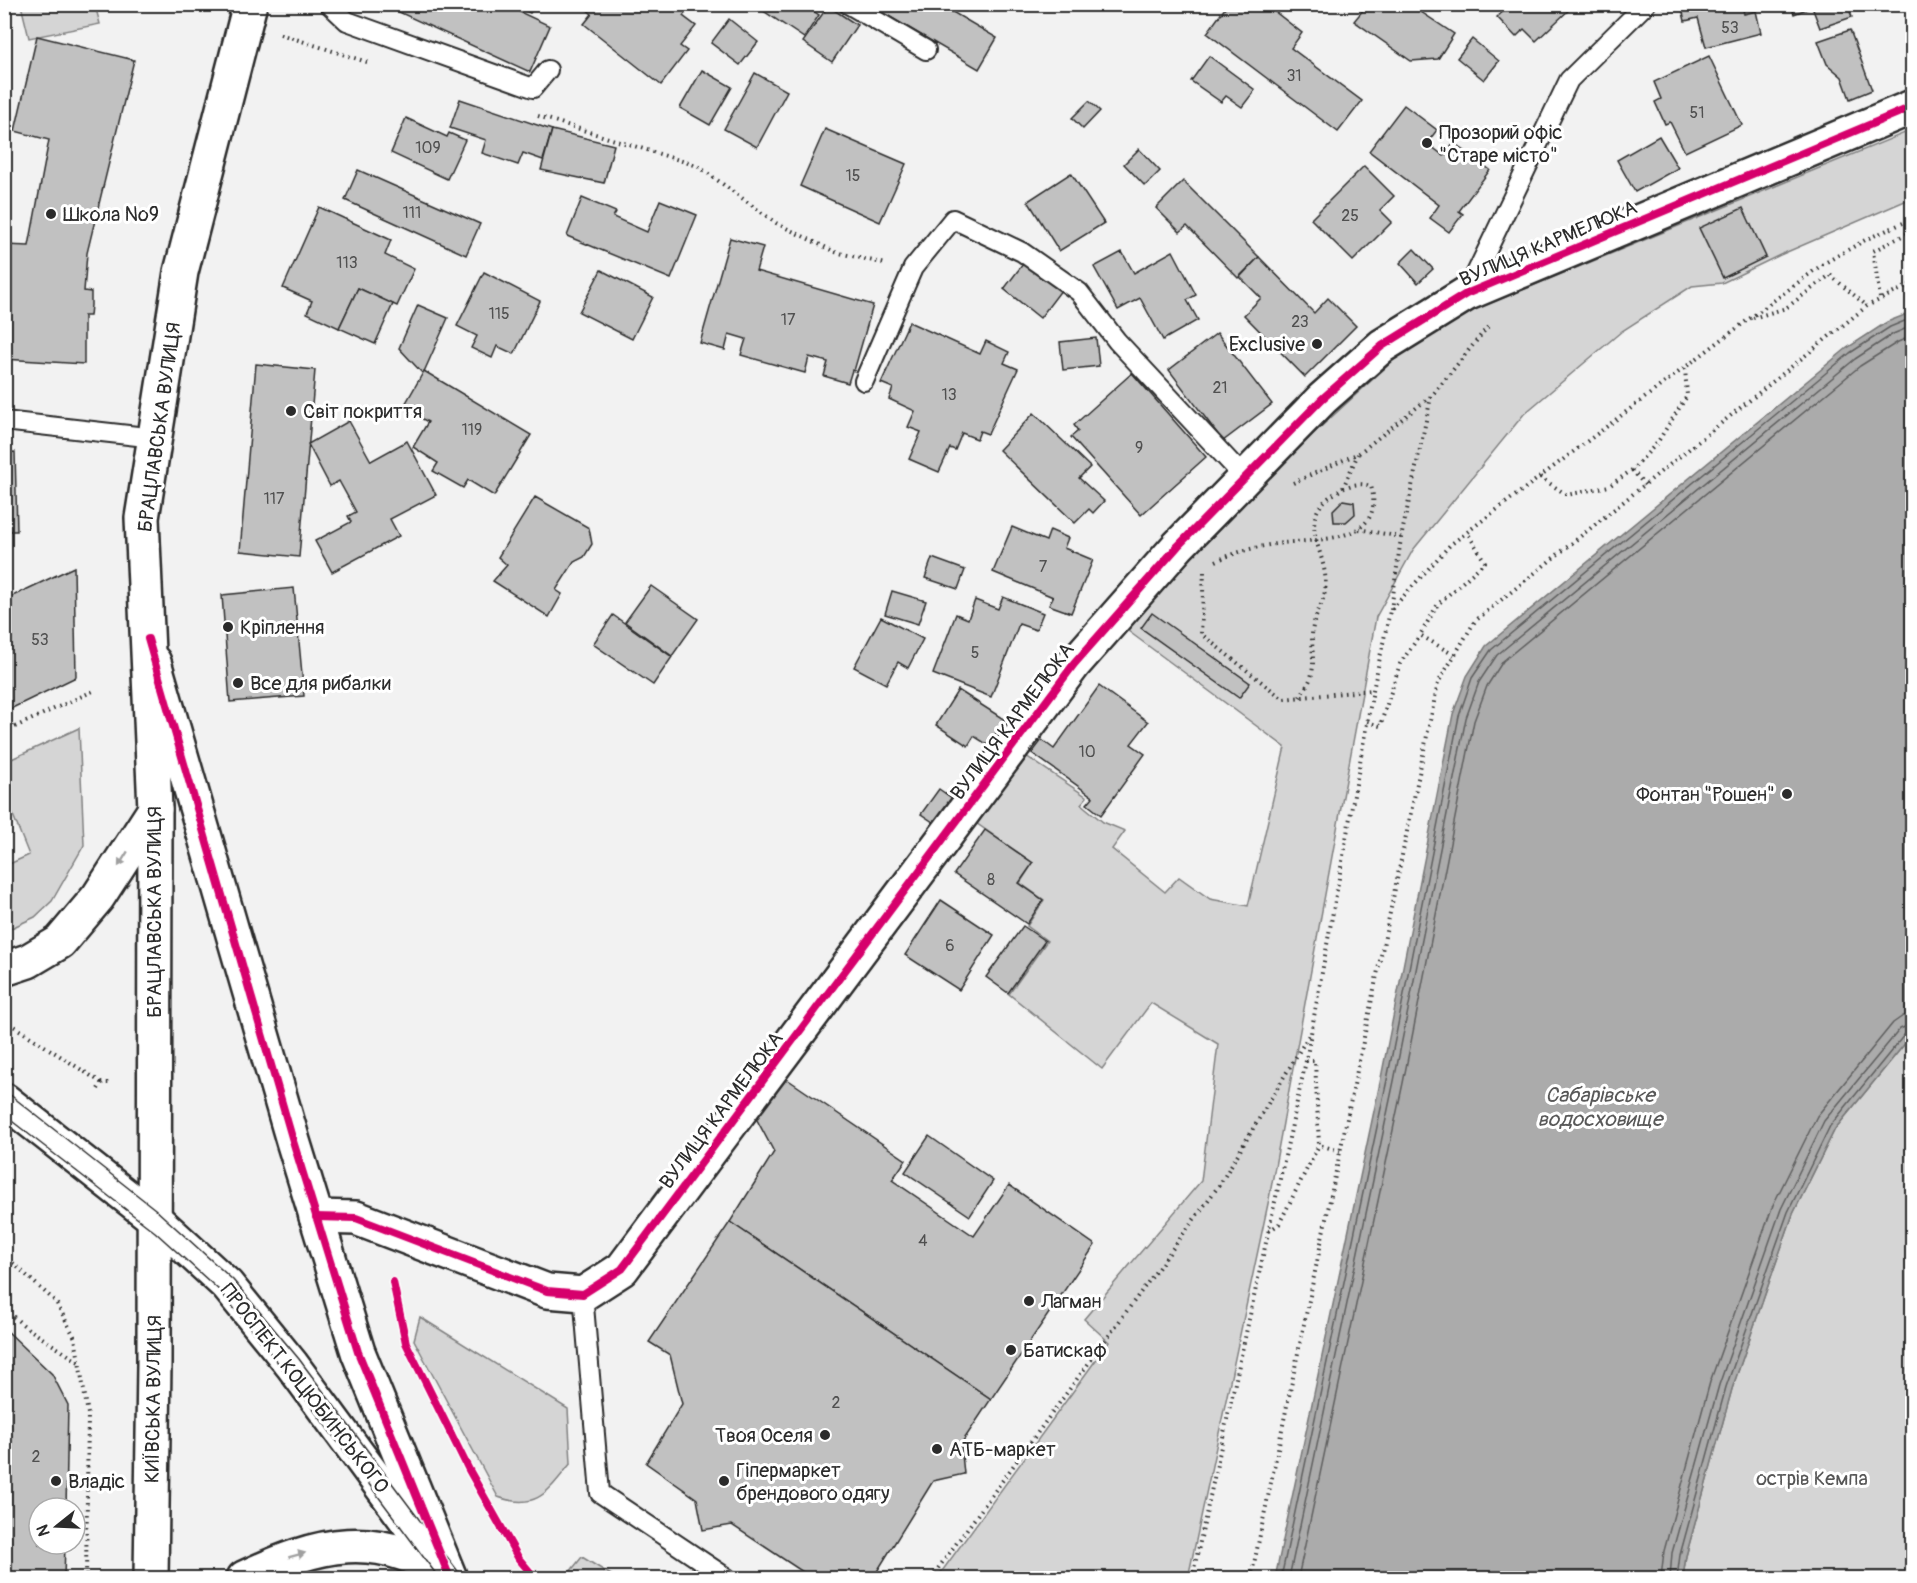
<svg xmlns="http://www.w3.org/2000/svg" width="1917" height="1583" viewBox="0 0 1917 1583" font-family="Pangolin,sans-serif">
<rect width="100%" height="100%" fill="#f2f2f2"/>
<filter id="ink" filterUnits="userSpaceOnUse"><feTurbulence type="fractalNoise" baseFrequency=".0167" numOctaves="2"/><feDisplacementMap in="SourceGraphic" scale="12" xChannelSelector="R" yChannelSelector="G"/><feConvolveMatrix kernelMatrix="1 2 1 2 8 2 1 2 1" color-interpolation-filters="sRGB"/></filter>
<g filter="url(#ink)">
<g fill="#d5d5d5" stroke="#808080" stroke-width="1.5">
<path d="M 21,5 L 95,5 L 100,24 L 29,38 Z"/>
<path d="M 1912,130 L 1912,198 L 1780,255 L 1722,283 L 1692,286 L 1622,331 L 1524,414 L 1413,550 L 1376,617 L 1269,1199 L 1188,1578 L 937,1578 L 1109,1342 L 1084,1319 L 1201,1181 L 1218,1044 L 1151,1003 L 1102,1069 L 1009,994 L 1047,941 L 1027,926 L 1044,900 L 1020,883 L 1033,863 L 976,823 L 1023,754 L 1087,797 L 1081,804 L 1103,822 L 1125,831 L 1112,849 L 1165,892 L 1179,877 L 1210,899 L 1248,906 L 1285,747 L 1124,628 L 1277,467 L 1396,358 L 1464,314 Z"/>
<path d="M 79,728 L 84,845 L 52,901 L 35,917 L 5,931 L 5,866 L 29,855 L 5,795 L 5,762 Z"/>
<path d="M 1912,1035 L 1912,1578 L 1683,1578 L 1686,1556 L 1732,1389 L 1793,1214 L 1835,1129 Z"/>
<path d="M 420,1317 L 568,1409 L 571,1463 C 548,1491 538,1511 498,1497 L 414,1340 Z"/>
<path d="M 582,1557 L 616,1578 L 565,1578 Z"/>
</g>
<path fill="#ababab" stroke="#787878" stroke-width="1.5" d="M 1912,312 L 1912,1035 L 1835,1129 L 1793,1214 L 1732,1389 L 1686,1556 L 1683,1578 L 1275,1578 L 1381,1078 L 1453,714 L 1467,676 L 1486,646 L 1847,348 L 1887,322 Z"/>
<g fill="none" stroke-linecap="round" stroke-linejoin="round">
<g stroke="#5e5e5e" stroke-width="1.5">
<path d="M 1281,1578 L 1387,1080 L 1459,716 L 1472,678 L 1491,650 L 1850,353 L 1890,327 L 1912,318"/>
<path d="M 1289,1578 L 1394,1081 L 1466,718 L 1479,682 L 1497,655 L 1855,359 L 1893,334 L 1912,326"/>
<path d="M 1298,1578 L 1403,1083 L 1474,721 L 1487,686 L 1503,661 L 1860,366 L 1898,342 L 1912,336"/>
<path d="M 1661,1578 L 1664,1551 L 1710,1382 L 1773,1205 L 1817,1116 L 1893,1023 L 1903,1016 L 1912,1015"/>
<path d="M 1670,1578 L 1672,1553 L 1719,1385 L 1781,1209 L 1824,1121 L 1900,1029 L 1912,1024"/>
<path d="M 1677,1578 L 1680,1555 L 1726,1387 L 1788,1212 L 1830,1126 L 1905,1034 L 1912,1031"/>
</g>
</g>
<g fill="#c1c1c1" stroke="#2b2b2b" stroke-width="1.5">
<path d="M 392,4 L 503,4 L 550,26 L 530,72 L 390,8 Z"/>
<path d="M 511,4 L 536,4 L 530,13 Z"/>
<path d="M 588,4 L 692,4 L 683,16 L 696,26 L 680,46 L 687,51 L 661,85 L 584,24 L 592,14 L 585,8 Z"/>
<path d="M 753,4 L 803,4 L 819,15 L 804,38 Z"/>
<path d="M 868,4 L 939,4 L 997,38 L 979,69 Z"/>
<path d="M 1228,4 L 1265,4 L 1302,33 L 1291,48 L 1362,101 L 1338,132 L 1207,33 Z"/>
<path d="M 1368,4 L 1409,4 L 1454,34 L 1438,59 L 1411,61 L 1354,21 Z"/>
<path d="M 1502,4 L 1568,4 L 1571,8 L 1536,41 L 1524,29 L 1516,37 L 1497,17 L 1506,9 Z"/>
<path d="M 1681,4 L 1742,4 L 1744,14 L 1756,11 L 1761,33 L 1706,47 L 1698,18 L 1685,21 Z"/>
<path d="M 1791,4 L 1847,4 L 1852,17 L 1820,28 L 1812,7 L 1794,14 Z"/>
<path d="M 828,6 L 857,25 L 832,62 L 803,42 Z"/>
<path d="M 729,19 L 758,42 L 740,65 L 711,43 Z"/>
<path d="M 1850,30 L 1872,90 L 1850,99 L 1842,77 L 1827,64 L 1818,41 Z"/>
<path d="M 37,36 L 134,60 L 87,253 L 84,291 L 91,292 L 91,305 L 90,316 L 84,316 L 84,364 L 4,359 L 4,245 L 29,246 L 49,140 L 15,131 Z"/>
<path d="M 1472,39 L 1499,61 L 1484,80 L 1457,58 Z"/>
<path d="M 1209,56 L 1255,90 L 1242,107 L 1226,96 L 1221,102 L 1191,81 Z"/>
<path d="M 1709,56 L 1742,125 L 1685,152 L 1670,122 L 1665,124 L 1655,102 L 1661,99 L 1654,82 Z"/>
<path d="M 702,70 L 732,87 L 710,125 L 680,108 Z"/>
<path d="M 755,73 L 787,91 L 757,147 L 724,129 Z"/>
<path d="M 460,99 L 552,130 L 543,160 L 523,153 L 518,165 L 482,153 L 486,140 L 450,128 Z"/>
<path d="M 1089,101 L 1100,111 L 1083,129 L 1072,118 Z"/>
<path d="M 1404,105 L 1437,130 L 1427,143 L 1444,156 L 1454,143 L 1490,170 L 1459,211 L 1463,214 L 1449,232 L 1430,218 L 1439,205 L 1369,151 Z"/>
<path d="M 406,118 L 447,137 L 449,133 L 465,140 L 447,179 L 391,153 Z"/>
<path d="M 825,129 L 906,164 L 880,222 L 800,186 Z"/>
<path d="M 552,130 L 614,145 L 604,183 L 541,170 Z"/>
<path d="M 1659,136 L 1678,168 L 1635,192 L 1617,160 Z"/>
<path d="M 1139,149 L 1160,171 L 1145,186 L 1124,164 Z"/>
<path d="M 1364,166 L 1394,196 L 1380,210 L 1392,222 L 1353,261 L 1311,219 Z"/>
<path d="M 358,170 L 480,224 L 466,255 L 345,200 Z"/>
<path d="M 1071,173 L 1104,223 L 1059,251 L 1028,201 Z"/>
<path d="M 1183,181 L 1259,257 L 1238,278 L 1187,226 L 1180,232 L 1156,208 Z"/>
<path d="M 582,198 L 616,212 L 613,217 L 647,232 L 660,200 L 697,215 L 671,279 L 567,236 Z"/>
<path d="M 319,207 L 391,240 L 385,255 L 414,269 L 397,306 L 358,288 L 339,328 L 307,313 L 312,301 L 283,288 Z"/>
<path d="M 1743,208 L 1766,257 L 1723,278 L 1699,228 Z"/>
<path d="M 730,238 L 763,247 L 756,271 L 873,305 L 854,371 L 852,370 L 848,383 L 824,376 L 828,362 L 809,357 L 805,373 L 741,355 L 746,339 L 729,334 L 725,350 L 700,343 Z"/>
<path d="M 1414,249 L 1433,269 L 1418,283 L 1400,263 Z"/>
<path d="M 1173,251 L 1196,295 L 1187,300 L 1198,320 L 1163,340 L 1140,298 L 1118,310 L 1094,267 L 1122,252 L 1134,273 Z"/>
<path d="M 1259,257 L 1314,313 L 1328,298 L 1356,326 L 1305,377 L 1244,315 L 1261,298 L 1240,277 Z"/>
<path d="M 1026,260 L 1062,289 L 1040,318 L 1004,289 Z"/>
<path d="M 601,270 L 653,297 L 632,339 L 579,312 Z"/>
<path d="M 484,272 L 540,301 L 514,354 L 497,346 L 492,358 L 471,348 L 477,336 L 457,326 Z"/>
<path d="M 358,288 L 393,304 L 375,344 L 339,328 Z"/>
<path d="M 418,305 L 448,318 L 423,374 L 399,348 Z"/>
<path d="M 909,322 L 980,354 L 986,341 L 1009,352 L 1004,363 L 1018,369 L 988,434 L 980,431 L 977,439 L 962,433 L 955,450 L 950,448 L 939,472 L 909,459 L 921,432 L 908,427 L 915,411 L 889,399 L 893,388 L 881,383 Z"/>
<path d="M 1217,333 L 1272,404 L 1223,441 L 1169,370 Z"/>
<path d="M 1096,338 L 1099,366 L 1063,370 L 1060,342 Z"/>
<path d="M 256,364 L 315,370 L 299,557 L 240,551 Z"/>
<path d="M 424,371 L 531,435 L 494,496 L 468,480 L 463,488 L 433,471 L 438,463 L 413,447 L 428,422 L 403,408 Z"/>
<path d="M 1132,373 L 1206,457 L 1141,515 L 1071,437 L 1078,431 L 1074,425 Z"/>
<path d="M 1034,413 L 1090,467 L 1079,478 L 1104,501 L 1093,513 L 1089,509 L 1075,523 L 999,450 Z"/>
<path d="M 349,421 L 371,461 L 407,441 L 436,495 L 390,519 L 399,536 L 332,572 L 315,541 L 351,522 L 348,516 L 356,512 L 339,481 L 330,486 L 308,444 Z"/>
<path d="M 15,452 L 17,531 L 4,531 L 4,453 Z"/>
<path d="M 535,497 L 589,528 L 592,544 L 584,557 L 574,562 L 556,590 L 562,594 L 549,617 L 493,581 L 507,565 L 498,557 Z"/>
<path d="M 1343,500 L 1354,502 L 1355,514 L 1346,522 L 1334,522 L 1333,510 Z"/>
<path d="M 1012,527 L 1046,541 L 1050,530 L 1068,538 L 1064,548 L 1093,560 L 1071,613 L 1049,605 L 1053,597 L 993,572 Z"/>
<path d="M 932,558 L 965,570 L 958,589 L 925,578 Z"/>
<path d="M 74,567 L 76,677 L 4,712 L 4,600 Z"/>
<path d="M 651,586 L 698,619 L 672,656 L 625,622 Z"/>
<path d="M 294,588 L 304,696 L 230,702 L 222,595 Z"/>
<path d="M 892,591 L 926,601 L 918,624 L 885,614 Z"/>
<path d="M 1003,597 L 1043,613 L 1036,630 L 1019,624 L 991,697 L 933,674 L 956,614 L 968,619 L 975,600 L 998,609 Z"/>
<path d="M 1152,613 L 1250,683 L 1239,698 L 1141,628 Z"/>
<path d="M 613,615 L 672,657 L 653,685 L 593,644 Z"/>
<path d="M 881,617 L 923,639 L 908,668 L 898,662 L 886,684 L 854,667 Z"/>
<path d="M 1099,686 L 1148,722 L 1131,744 L 1145,754 L 1101,815 L 1087,804 L 1093,797 L 1032,753 L 1042,740 L 1054,749 Z"/>
<path d="M 958,690 L 1005,720 L 988,745 L 974,736 L 968,746 L 936,725 Z"/>
<path d="M 939,789 L 956,801 L 939,826 L 921,814 Z"/>
<path d="M 985,830 L 1033,863 L 1019,883 L 1043,900 L 1027,924 L 954,874 Z"/>
<path d="M 941,900 L 994,935 L 959,990 L 905,955 Z"/>
<path d="M 1023,926 L 1045,941 L 1008,993 L 986,977 Z"/>
<path d="M 784,1077 L 906,1160 L 892,1180 L 974,1236 L 1009,1185 L 1095,1245 L 991,1399 L 730,1222 L 774,1152 L 756,1118 Z"/>
<path d="M 929,1136 L 993,1181 L 970,1216 L 905,1172 Z"/>
<path d="M 730,1222 L 991,1399 L 961,1444 L 964,1474 L 933,1481 L 873,1578 L 812,1578 L 732,1525 L 703,1530 L 697,1499 L 646,1463 L 682,1404 L 670,1355 L 649,1342 Z"/>
<path d="M 4,1328 L 52,1374 L 68,1405 L 66,1508 L 39,1508 L 39,1544 L 65,1544 L 64,1578 L 4,1578 Z"/>
</g>
<g fill="none" stroke-linecap="round" stroke-linejoin="round">
<defs>
<g id="lane">
<path d="M 329,4 L 347,21 L 533,88 L 548,70"/>
<path d="M 848,4 L 926,50"/>
<path d="M 1467,292 L 1569,80 L 1646,4"/>
<path d="M 864,381 L 913,268 L 953,219 L 1022,252 L 1079,292 L 1117,341 L 1245,478"/>
<path d="M 4,421 L 155,438"/>
<path d="M 583,1294 L 600,1493 L 727,1578"/>
</g>
<path id="street" d="M 316,1217 L 356,1218 L 547,1291 L 583,1294 L 622,1269 L 1074,664 L 1178,546 L 1322,399 L 1382,346 L 1466,294 L 1912,107"/>
<g id="secondary">
<path d="M 154,662 L 293,1141 L 358,1352 L 450,1578"/>
<path d="M 4,1100 L 155,1219 L 227,1285 L 292,1365 L 418,1536"/>
</g>
<g id="primary">
<path d="M 4,969 L 28,961 L 60,942 L 98,897 L 155,809"/>
<path d="M 151,1578 L 154,1363 L 155,809 L 142,518 L 181,272 L 250,4"/>
<path d="M 244,1578 C 317,1543 378,1527 449,1578"/>
</g>
</defs>
<use href="#lane" stroke="#2b2b2b" stroke-width="22"/>
<use href="#street" stroke="#2b2b2b" stroke-width="38"/>
<use href="#secondary" stroke="#2b2b2b" stroke-width="38"/>
<use href="#primary" stroke="#2b2b2b" stroke-width="38"/>
<g stroke="#2b2b2b" stroke-width="4" stroke-dasharray="1.5 4.5" stroke-linecap="butt">
<path d="M 280,34 L 370,63"/>
<path d="M 538,116 L 698,166 L 776,223 L 835,252 L 886,264"/>
<path d="M 1880,298 L 1873,251 L 1912,231"/>
<path d="M 1753,318 L 1786,308 L 1830,275 L 1867,306"/>
<path d="M 1632,470 L 1645,485"/>
<path d="M 1540,477 L 1567,495 L 1609,486 L 1632,470 L 1657,443 L 1687,396 L 1685,368"/>
<path d="M 1293,483 L 1359,453 L 1430,397"/>
<path d="M 1343,488 L 1358,454"/>
<path d="M 1359,529 L 1401,537"/>
<path d="M 1216,561 C 1238,551 1259,546 1283,543 C 1317,539 1387,543 1371,486 C 1358,482 1349,485 1337,492 C 1290,520 1331,552 1325,591 C 1323,603 1316,614 1313,626 C 1310,641 1315,658 1312,673 C 1311,681 1304,690 1300,697"/>
<path d="M 1204,572 L 1201,634 L 1283,699 L 1373,690"/>
<path d="M 1391,610 L 1401,538 L 1431,397 L 1490,324"/>
<path d="M 1454,655 L 1420,635 L 1438,604 L 1485,562 L 1467,532"/>
<path d="M 1367,722 L 1380,726 L 1400,664 L 1420,635"/>
<path d="M 4,732 L 93,691"/>
<path d="M 4,1020 L 102,1083"/>
<path d="M 1306,1061 L 1315,1061 L 1319,1145 L 1340,1151"/>
<path d="M 98,1089 L 102,1083 L 110,1083"/>
<path d="M 1269,1231 L 1279,1224 L 1319,1145"/>
<path d="M 4,1255 L 56,1302 L 75,1338 L 88,1414 L 86,1578"/>
<path d="M 393,1282 L 406,1343 L 469,1470 L 519,1559 L 535,1578"/>
<path d="M 4,1309 L 27,1328 L 79,1362"/>
<path d="M 931,1578 L 1220,1184 L 1309,1035"/>
<path d="M 1192,1578 L 1306,1061 L 1373,690 L 1390,611 L 1450,545 L 1749,319 L 1823,264 L 1867,239 L 1912,219"/>
<path d="M 1251,1578 L 1438,683 L 1475,621 L 1867,306 L 1912,284"/>
</g>
<use href="#lane" stroke="#fff" stroke-width="18"/>
<use href="#street" stroke="#fff" stroke-width="33"/>
<use href="#secondary" stroke="#fff" stroke-width="33"/>
<use href="#primary" stroke="#fff" stroke-width="33"/>
<g stroke="#2b2b2b" stroke-width="1.5">
<path d="M 4,1090 L 155,1209 L 233,1280 L 299,1359 L 463,1578"/>
<path d="M 4,1115 L 155,1232 L 220,1291 L 284,1370 L 439,1578"/>
</g>
<defs>
<g id="cycleway">
<path d="M 148,639 L 293,1141 L 358,1352 L 450,1578"/>
<path d="M 316,1217 L 356,1218 L 547,1291 L 583,1294 L 622,1269 L 1074,664 L 1178,546 L 1322,399 L 1382,346 L 1466,294 L 1912,107"/>
<path d="M 393,1282 L 406,1343 L 469,1470 L 519,1559 L 535,1578"/>
</g>
</defs>
<use href="#cycleway" stroke="#fff" stroke-width="11"/>
<use href="#cycleway" stroke="#d6006c" stroke-width="8"/>
</g>
<defs><path id="oneway-solid" d="M-6-.8H1V-3.2L6.5 0L1 3.2V.8H-6Z" transform="scale(1.5)"/></defs>
<g fill="#a0a0a0">
<use href="#oneway-solid" transform="translate(123 859) rotate(122)"/>
<use href="#oneway-solid" transform="translate(297 1555) rotate(-15)"/>
</g>
</g>
<g fill="#2b2b2b" stroke="#fff" stroke-width="2">
<circle cx="1427" cy="143" r="6"/>
<circle cx="51" cy="214" r="6"/>
<circle cx="1317" cy="344" r="6"/>
<circle cx="291" cy="411" r="6"/>
<circle cx="228" cy="627" r="6"/>
<circle cx="238" cy="683" r="6"/>
<circle cx="1787" cy="794" r="6"/>
<circle cx="1029" cy="1301" r="6"/>
<circle cx="1011" cy="1350" r="6"/>
<circle cx="825" cy="1435" r="6"/>
<circle cx="937" cy="1449" r="6"/>
<circle cx="56" cy="1481" r="6"/>
<circle cx="724" cy="1481" r="6"/>
</g>
<g text-anchor="middle" stroke-width="6" stroke-linejoin="round" paint-order="stroke">
<g font-size="16" fill="#505050">
<text x="1730" y="33">53</text>
<text x="1294" y="81">31</text>
<text x="1697" y="118">51</text>
<text x="428" y="153">109</text>
<text x="853" y="181">15</text>
<text x="412" y="218">111</text>
<text x="1350" y="221">25</text>
<text x="347" y="268">113</text>
<text x="499" y="319">115</text>
<text x="788" y="325">17</text>
<text x="1300" y="327">23</text>
<text x="1220" y="393">21</text>
<text x="949" y="400">13</text>
<text x="472" y="435">119</text>
<text x="1139" y="453">9</text>
<text x="274" y="504">117</text>
<text x="1043" y="572">7</text>
<text x="40" y="645">53</text>
<text x="975" y="658">5</text>
<text x="1087" y="757">10</text>
<text x="991" y="885">8</text>
<text x="950" y="951">6</text>
<text x="923" y="1246">4</text>
<text x="836" y="1408">2</text>
<text x="36" y="1462">2</text>
</g>
<g font-size="20" fill="#2b2b2b" stroke="#fff" text-anchor="start">
<text x="1439" y="139">Прозорий офіс<tspan x="1439" dy="23">"Старе місто"</tspan></text>
<text x="63" y="221">Школа №9</text>
<text x="1305" y="351" text-anchor="end">Exclusive</text>
<text x="303" y="418">Світ покриття</text>
<text x="240" y="634">Кріплення</text>
<text x="250" y="690">Все для рибалки</text>
<text x="1775" y="801" text-anchor="end">Фонтан "Рошен"</text>
<text x="1041" y="1308">Лагман</text>
<text x="1023" y="1357">Батискаф</text>
<text x="813" y="1442" text-anchor="end">Твоя Оселя</text>
<text x="949" y="1456">АТБ-маркет</text>
<text x="736" y="1477">Гіпермаркет<tspan x="736" dy="23">брендового одягу</tspan></text>
<text x="68" y="1488">Владіс</text>
</g>
<g font-size="20" fill="#2b2b2b" stroke="#fff">
<text transform="translate(1548 243) rotate(-23)" y="7">ВУЛИЦЯ КАРМЕЛЮКА</text>
<text transform="translate(159 427) rotate(-82)" y="7">БРАЦЛАВСЬКА ВУЛИЦЯ</text>
<text transform="translate(1012 721) rotate(-53)" y="7">ВУЛИЦЯ КАРМЕЛЮКА</text>
<text transform="translate(154 912) rotate(-90)" y="7">БРАЦЛАВСЬКА ВУЛИЦЯ</text>
<text transform="translate(721 1110) rotate(-53)" y="7">ВУЛИЦЯ КАРМЕЛЮКА</text>
<text transform="translate(305 1388) rotate(52)" y="7">ПРОСПЕКТ КОЦЮБИНСЬКОГО</text>
<text transform="translate(153 1399) rotate(-89)" y="7">КИЇВСЬКА ВУЛИЦЯ</text>
</g>
<g font-size="20" fill="#565656" stroke="#fff">
<text x="1812" y="1485">острів Кемпа</text>
</g>
<g font-size="21" font-style="italic" fill="#585858" stroke="#fff">
<text x="1600" y="1102">Сабарівське<tspan x="1600" dy="24">водосховище</tspan></text>
</g>
</g>
<rect width="1917" height="1583" fill="none" stroke="#fff" stroke-width="24"/>
<rect x="12" y="12" width="1893" height="1559" fill="none" stroke="#2b2b2b" stroke-width="2" filter="url(#ink)"/>
<g transform="translate(57 1526) rotate(252)"><circle r="28" fill="#ffffff" stroke="#aaaaaa" stroke-width="1.5"/>
<path d="M0-4.5L10 22L0 15L-10 22Z" fill="#2b2b2b"/>
<text y="-9" font-size="16" font-weight="bold" text-anchor="middle" fill="#2b2b2b">N</text>
</g>
</svg>
